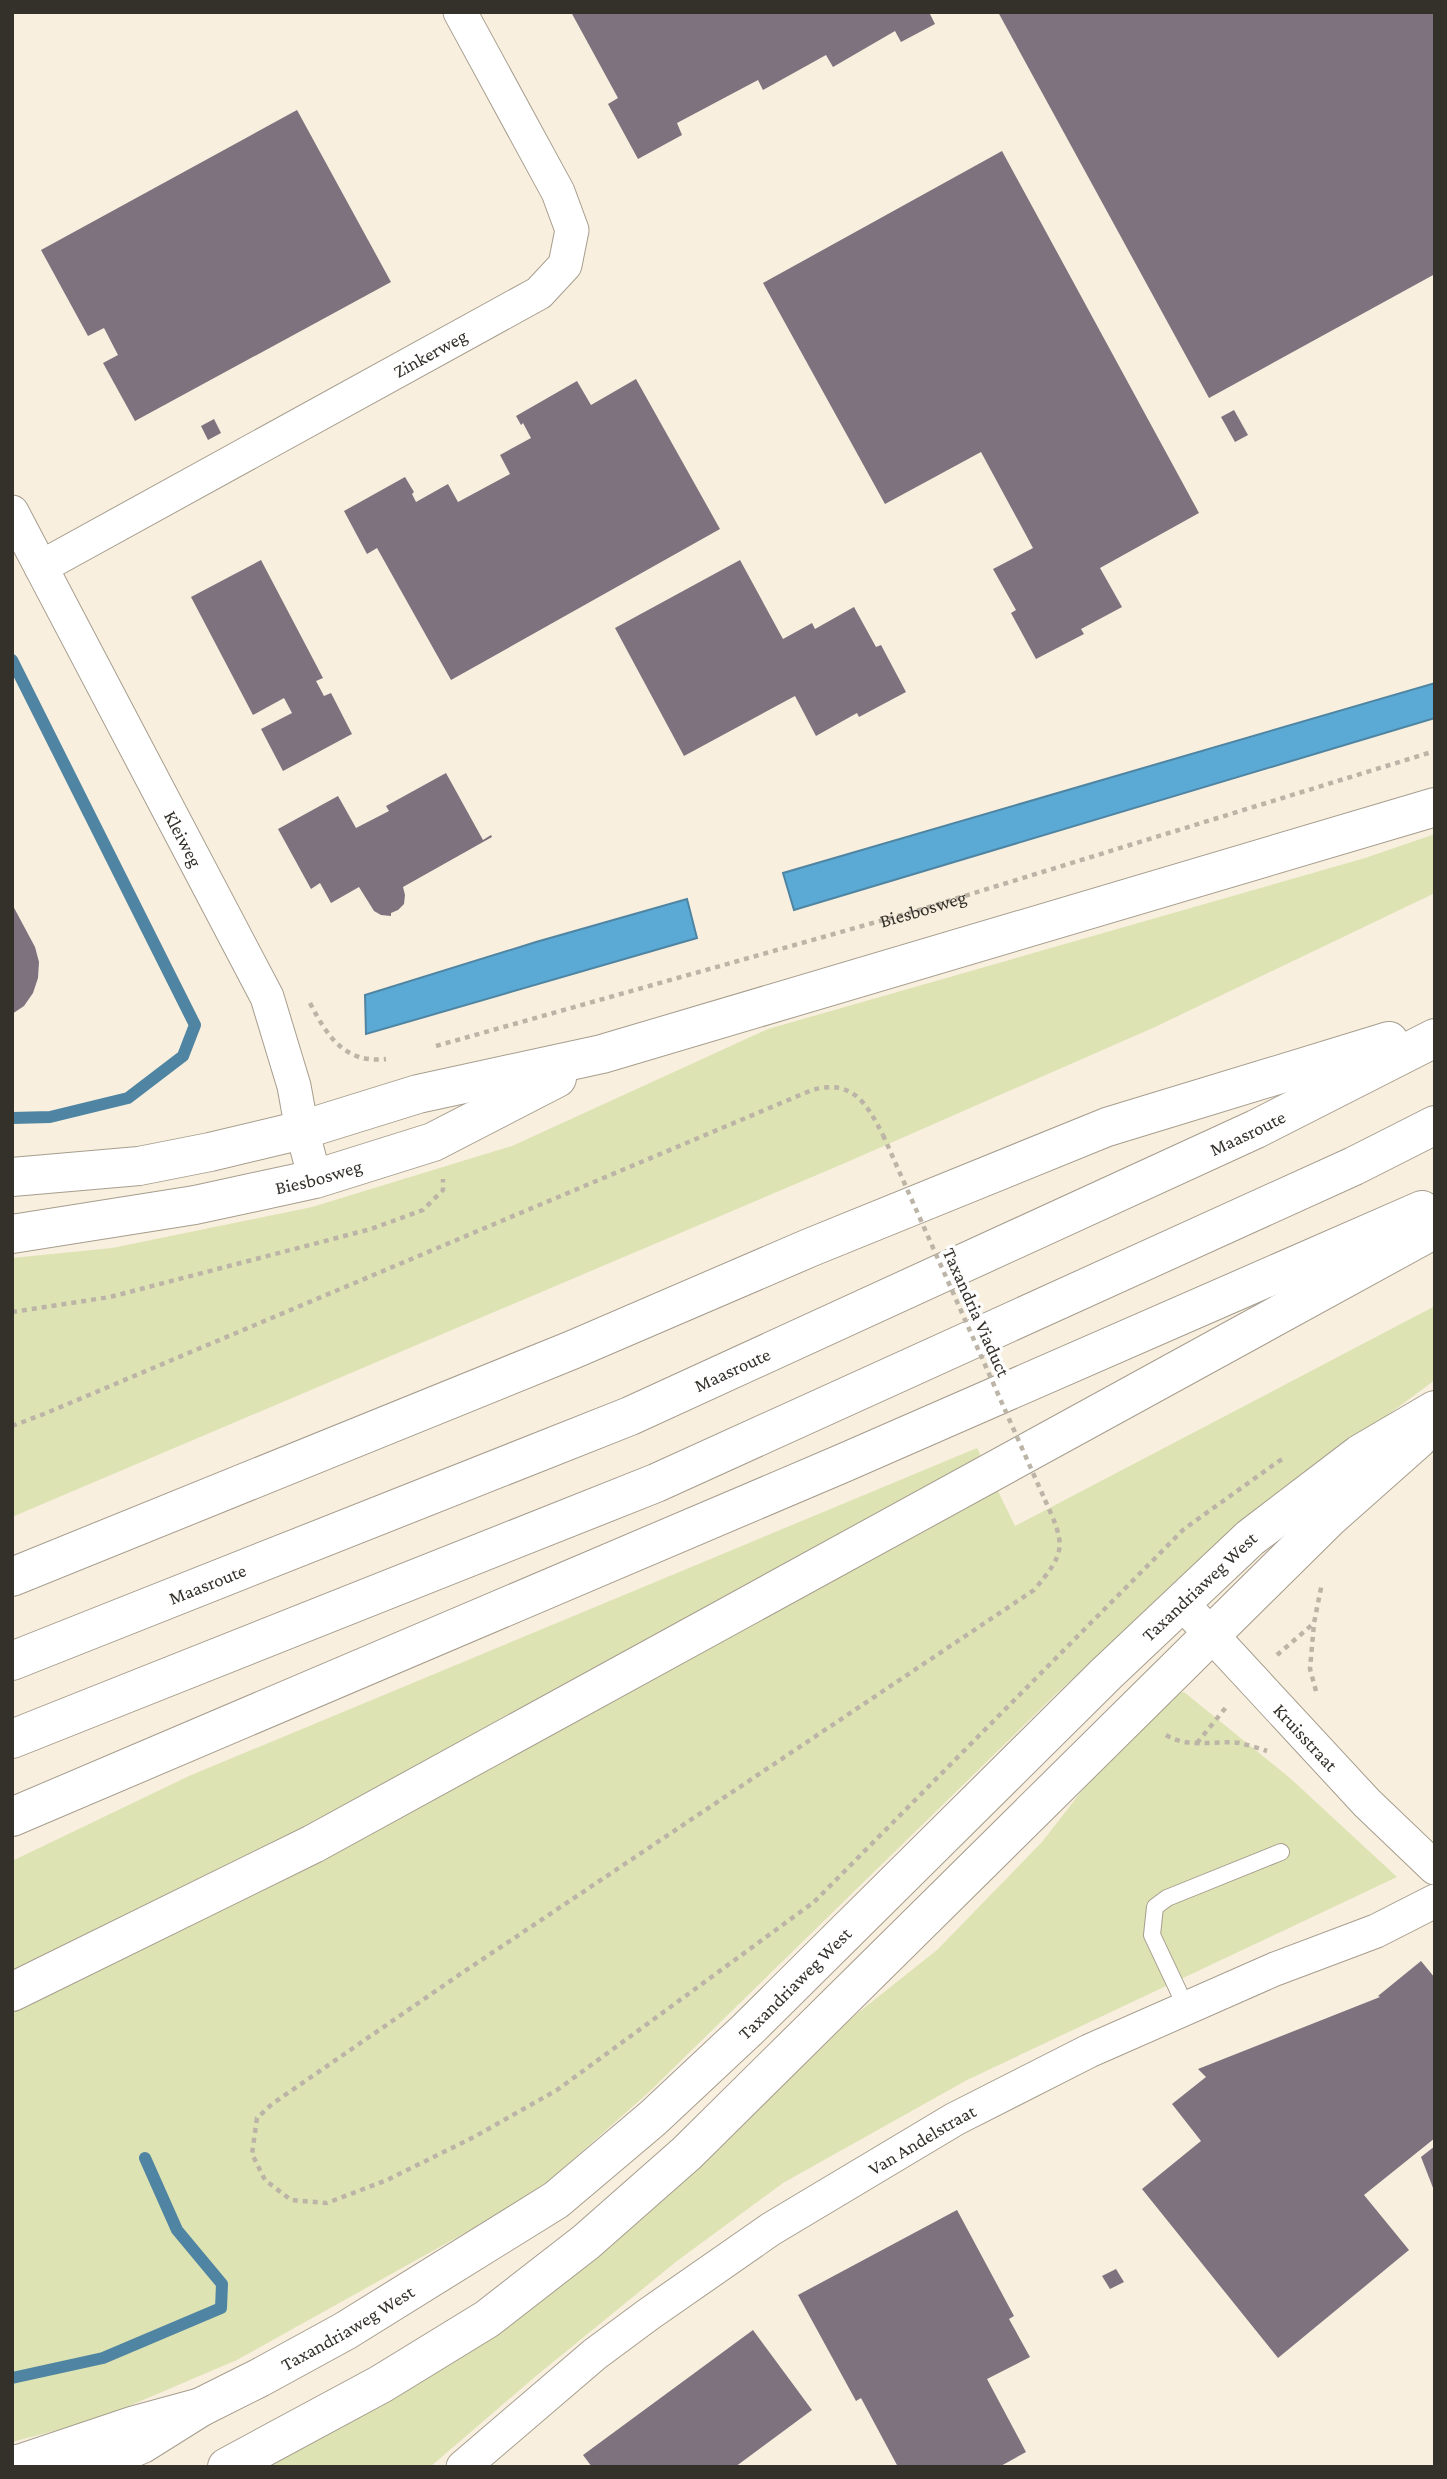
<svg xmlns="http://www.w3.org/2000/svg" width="1447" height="2479" viewBox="0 0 1447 2479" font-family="'Crimson Pro',serif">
<rect width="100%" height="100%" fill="#f8efde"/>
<g fill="#dee3b4">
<path d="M 1435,834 L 1435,893 L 1155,1027 L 845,1163 L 12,1517 L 12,1258 L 112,1248 L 312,1207 L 512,1146 L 768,1029 L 1365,858 Z"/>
<path d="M 1435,1306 L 1435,1380 L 1255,1513 L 1056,1694 L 649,2092 L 533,2195 L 237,2360 L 96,2420 L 12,2442 L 12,1861 L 189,1776 L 977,1448 L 1015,1526 Z"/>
<path d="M 1184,1692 L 1290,1778 L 1397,1877 L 967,2080 L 783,2183 L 677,2261 L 536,2376 L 430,2467 L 264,2467 L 815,2047 L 937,1950 L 1042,1842 L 1130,1729 L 1159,1696 Z"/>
</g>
<g fill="#5aaad5" stroke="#4f85a2" stroke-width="2">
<path d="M 1435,683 L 1435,718 L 794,910 L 783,873 Z"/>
<path d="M 687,899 L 697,938 L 366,1034 L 365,995 L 536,942 Z"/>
</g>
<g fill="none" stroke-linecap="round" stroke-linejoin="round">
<g stroke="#4f85a2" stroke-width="12">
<path d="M 12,660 L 195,1025 L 183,1056 L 128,1098 L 50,1117 L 12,1118"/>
<path d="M 12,2378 L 103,2358 L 221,2308 L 222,2284 L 177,2230 L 145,2158"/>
</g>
</g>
<g fill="#7f727f">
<path d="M 571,12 L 929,12 L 935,24 L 901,42 L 895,31 L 833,67 L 826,55 L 763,90 L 758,80 L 677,123 L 682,135 L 638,159 L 608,104 L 618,98 Z"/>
<path d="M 998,12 L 1435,12 L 1435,274 L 1209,398 Z"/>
<path d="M 297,110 L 391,282 L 135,421 L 103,363 L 118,355 L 104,328 L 88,336 L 41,250 Z"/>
<path d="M 1002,151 L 1199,513 L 1100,568 L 1122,607 L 1081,629 L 1084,634 L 1036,659 L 1011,613 L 1016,610 L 993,569 L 1033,548 L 981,452 L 885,504 L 763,283 Z"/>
<path d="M 636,379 L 720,529 L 451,680 L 377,548 L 367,554 L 344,511 L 405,477 L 414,492 L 412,494 L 416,502 L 448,484 L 458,502 L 510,474 L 500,455 L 531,438 L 523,423 L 521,425 L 516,416 L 577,381 L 591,405 Z"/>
<path d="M 1234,410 L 1248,435 L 1235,442 L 1221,417 Z"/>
<path d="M 214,419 L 221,433 L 208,440 L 201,426 Z"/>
<path d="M 261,560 L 323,678 L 316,681 L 324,696 L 331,693 L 352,734 L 283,771 L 261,729 L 292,713 L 284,698 L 253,715 L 191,597 Z"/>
<path d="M 740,560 L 783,639 L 812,623 L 815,629 L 854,607 L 876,647 L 881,645 L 906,692 L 859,717 L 857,713 L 816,736 L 795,696 L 684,756 L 615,628 Z"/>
<path d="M 446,773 L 483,840 L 491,835 L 492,837 L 403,887 L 405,895 L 404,904 L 398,910 L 391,913 L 391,916 L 381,915 L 374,911 L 359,887 L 331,903 L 320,883 L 311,889 L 278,829 L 338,796 L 356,828 L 389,811 L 386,806 Z"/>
<path d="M 12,904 L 35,947 L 39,962 L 38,978 L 33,993 L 24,1006 L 12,1014 Z"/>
<path d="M 1421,1961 L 1435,1978 L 1435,2138 L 1364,2195 L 1409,2250 L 1278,2358 L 1142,2189 L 1201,2141 L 1172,2104 L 1206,2077 L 1198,2069 L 1380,1997 L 1378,1996 Z"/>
<path d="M 1435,2146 L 1435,2193 L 1421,2157 Z"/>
<path d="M 957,2210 L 1014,2316 L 1009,2319 L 1030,2357 L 987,2379 L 1026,2452 L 999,2467 L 898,2467 L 861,2398 L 856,2401 L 798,2295 Z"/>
<path d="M 1116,2269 L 1124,2282 L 1110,2289 L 1102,2276 Z"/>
<path d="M 753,2330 L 812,2410 L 735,2467 L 592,2467 L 583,2455 Z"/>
</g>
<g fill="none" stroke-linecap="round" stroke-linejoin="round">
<defs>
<path id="lane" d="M 1186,2007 L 1152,1935 L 1155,1907 L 1167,1898 L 1281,1852"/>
<g id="street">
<path id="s2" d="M 12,512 L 267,997 L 294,1086 L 302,1130 L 315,1179"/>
<path id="s3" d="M 41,567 L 539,293 L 565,265 L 572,230 L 558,192 L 460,12"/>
<path id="s4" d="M 1181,1602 L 1367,1803 L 1435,1868"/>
<path id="s5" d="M 463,2467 L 595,2354 L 649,2314 L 771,2229 L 955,2119 L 1089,2051 L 1275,1969 L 1376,1931 L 1435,1901"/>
</g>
<g id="secondary">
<path d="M 12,1177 L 139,1166 L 210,1152 L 302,1130 L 418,1094 L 602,1054 L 1435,807"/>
<path id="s6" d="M 12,1234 L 195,1205 L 315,1179 L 433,1142 L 557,1078"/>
<path id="s7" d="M 89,2467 L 142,2444 L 201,2407 L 259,2378 L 345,2331 L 556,2200 L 653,2118 L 747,2030 L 1106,1674 L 1250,1538 L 1360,1454 L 1435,1410"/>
<path d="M 227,2467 L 381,2384 L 487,2319 L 586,2242 L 687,2153 L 1329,1518 L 1418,1439"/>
</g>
<g id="highway">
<path d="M 12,1577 L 572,1350 L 809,1248 L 1107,1127 L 1389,1041"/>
<path id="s8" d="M 12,1661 L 630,1416 L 1256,1129 L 1435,1038"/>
<path d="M 12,1739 L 656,1483 L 1354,1166 L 1435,1125"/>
<path d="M 12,1817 L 841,1464 L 1422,1210"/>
<path d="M 12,1992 L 313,1844 L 1435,1229"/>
<path d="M 12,2464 L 19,2464 L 135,2425 L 201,2407"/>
</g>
</defs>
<use href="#lane" stroke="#a69d8e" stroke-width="18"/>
<use href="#street" stroke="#a69d8e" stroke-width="35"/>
<use href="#secondary" stroke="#a69d8e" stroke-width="40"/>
<use href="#highway" stroke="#a69d8e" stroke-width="40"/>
<g stroke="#bcb4a7" stroke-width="4.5" stroke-dasharray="5 5" stroke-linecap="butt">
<path d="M 310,1003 C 327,1036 345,1064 386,1059"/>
<path id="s1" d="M 436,1046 L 919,910 L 1435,751"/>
<path d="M 12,1312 L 110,1297 L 371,1229 L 423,1210 L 443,1190 L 443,1179"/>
<path d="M 12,1426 L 44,1414 L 812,1090 C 852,1079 866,1102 883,1135"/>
<path d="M 1045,1500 C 1066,1546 1066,1552 1034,1590 L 456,1977 L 272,2104 L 257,2118 L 252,2154 L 265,2180 L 291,2200 L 327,2203 L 387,2180 L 474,2137 L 557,2090 L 814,1902 L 1184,1529 L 1279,1461 L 1286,1458"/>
<path d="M 1277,1655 L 1313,1624"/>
<path d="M 1316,1691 L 1310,1669 L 1314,1623 L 1322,1583"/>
<path d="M 1166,1735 C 1188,1749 1216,1740 1239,1743 C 1248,1745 1258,1748 1267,1751"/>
<path d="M 1197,1743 L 1227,1706"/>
</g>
<use href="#lane" stroke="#fff" stroke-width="16"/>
<use href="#street" stroke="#fff" stroke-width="33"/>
<use href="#secondary" stroke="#fff" stroke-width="38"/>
<use href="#highway" stroke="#fff" stroke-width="38"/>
<path stroke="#bcb4a7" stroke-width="4.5" stroke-dasharray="5 5" stroke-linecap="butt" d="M 883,1135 L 1045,1500"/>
</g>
<g text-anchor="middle" stroke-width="7" stroke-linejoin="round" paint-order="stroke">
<g font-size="19" fill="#34302a" stroke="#fdfdfd">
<text dy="7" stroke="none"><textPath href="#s3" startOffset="444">Zinkerweg</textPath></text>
<text dy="7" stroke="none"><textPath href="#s2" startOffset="369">Kleiweg</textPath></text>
<text dy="7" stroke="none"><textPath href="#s1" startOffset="506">Biesbosweg</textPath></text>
<text dy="7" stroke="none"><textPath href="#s8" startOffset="1344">Maasroute</textPath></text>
<text dy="7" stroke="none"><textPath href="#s6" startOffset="312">Biesbosweg</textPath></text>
<text transform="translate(977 1312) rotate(66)" y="7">Taxandria Viaduct</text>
<text dy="7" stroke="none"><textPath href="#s8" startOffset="777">Maasroute</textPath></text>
<text dy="7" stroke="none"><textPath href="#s8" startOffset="210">Maasroute</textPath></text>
<text dy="7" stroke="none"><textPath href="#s7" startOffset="1428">Taxandriaweg West</textPath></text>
<text dy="7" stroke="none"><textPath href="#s4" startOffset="184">Kruisstraat</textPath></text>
<text dy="7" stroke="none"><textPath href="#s7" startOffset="861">Taxandriaweg West</textPath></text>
<text dy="7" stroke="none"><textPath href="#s5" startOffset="565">Van Andelstraat</textPath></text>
<text dy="7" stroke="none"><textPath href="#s7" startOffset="294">Taxandriaweg West</textPath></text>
</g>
</g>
<rect width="1447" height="2479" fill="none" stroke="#34302a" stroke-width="28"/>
</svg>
